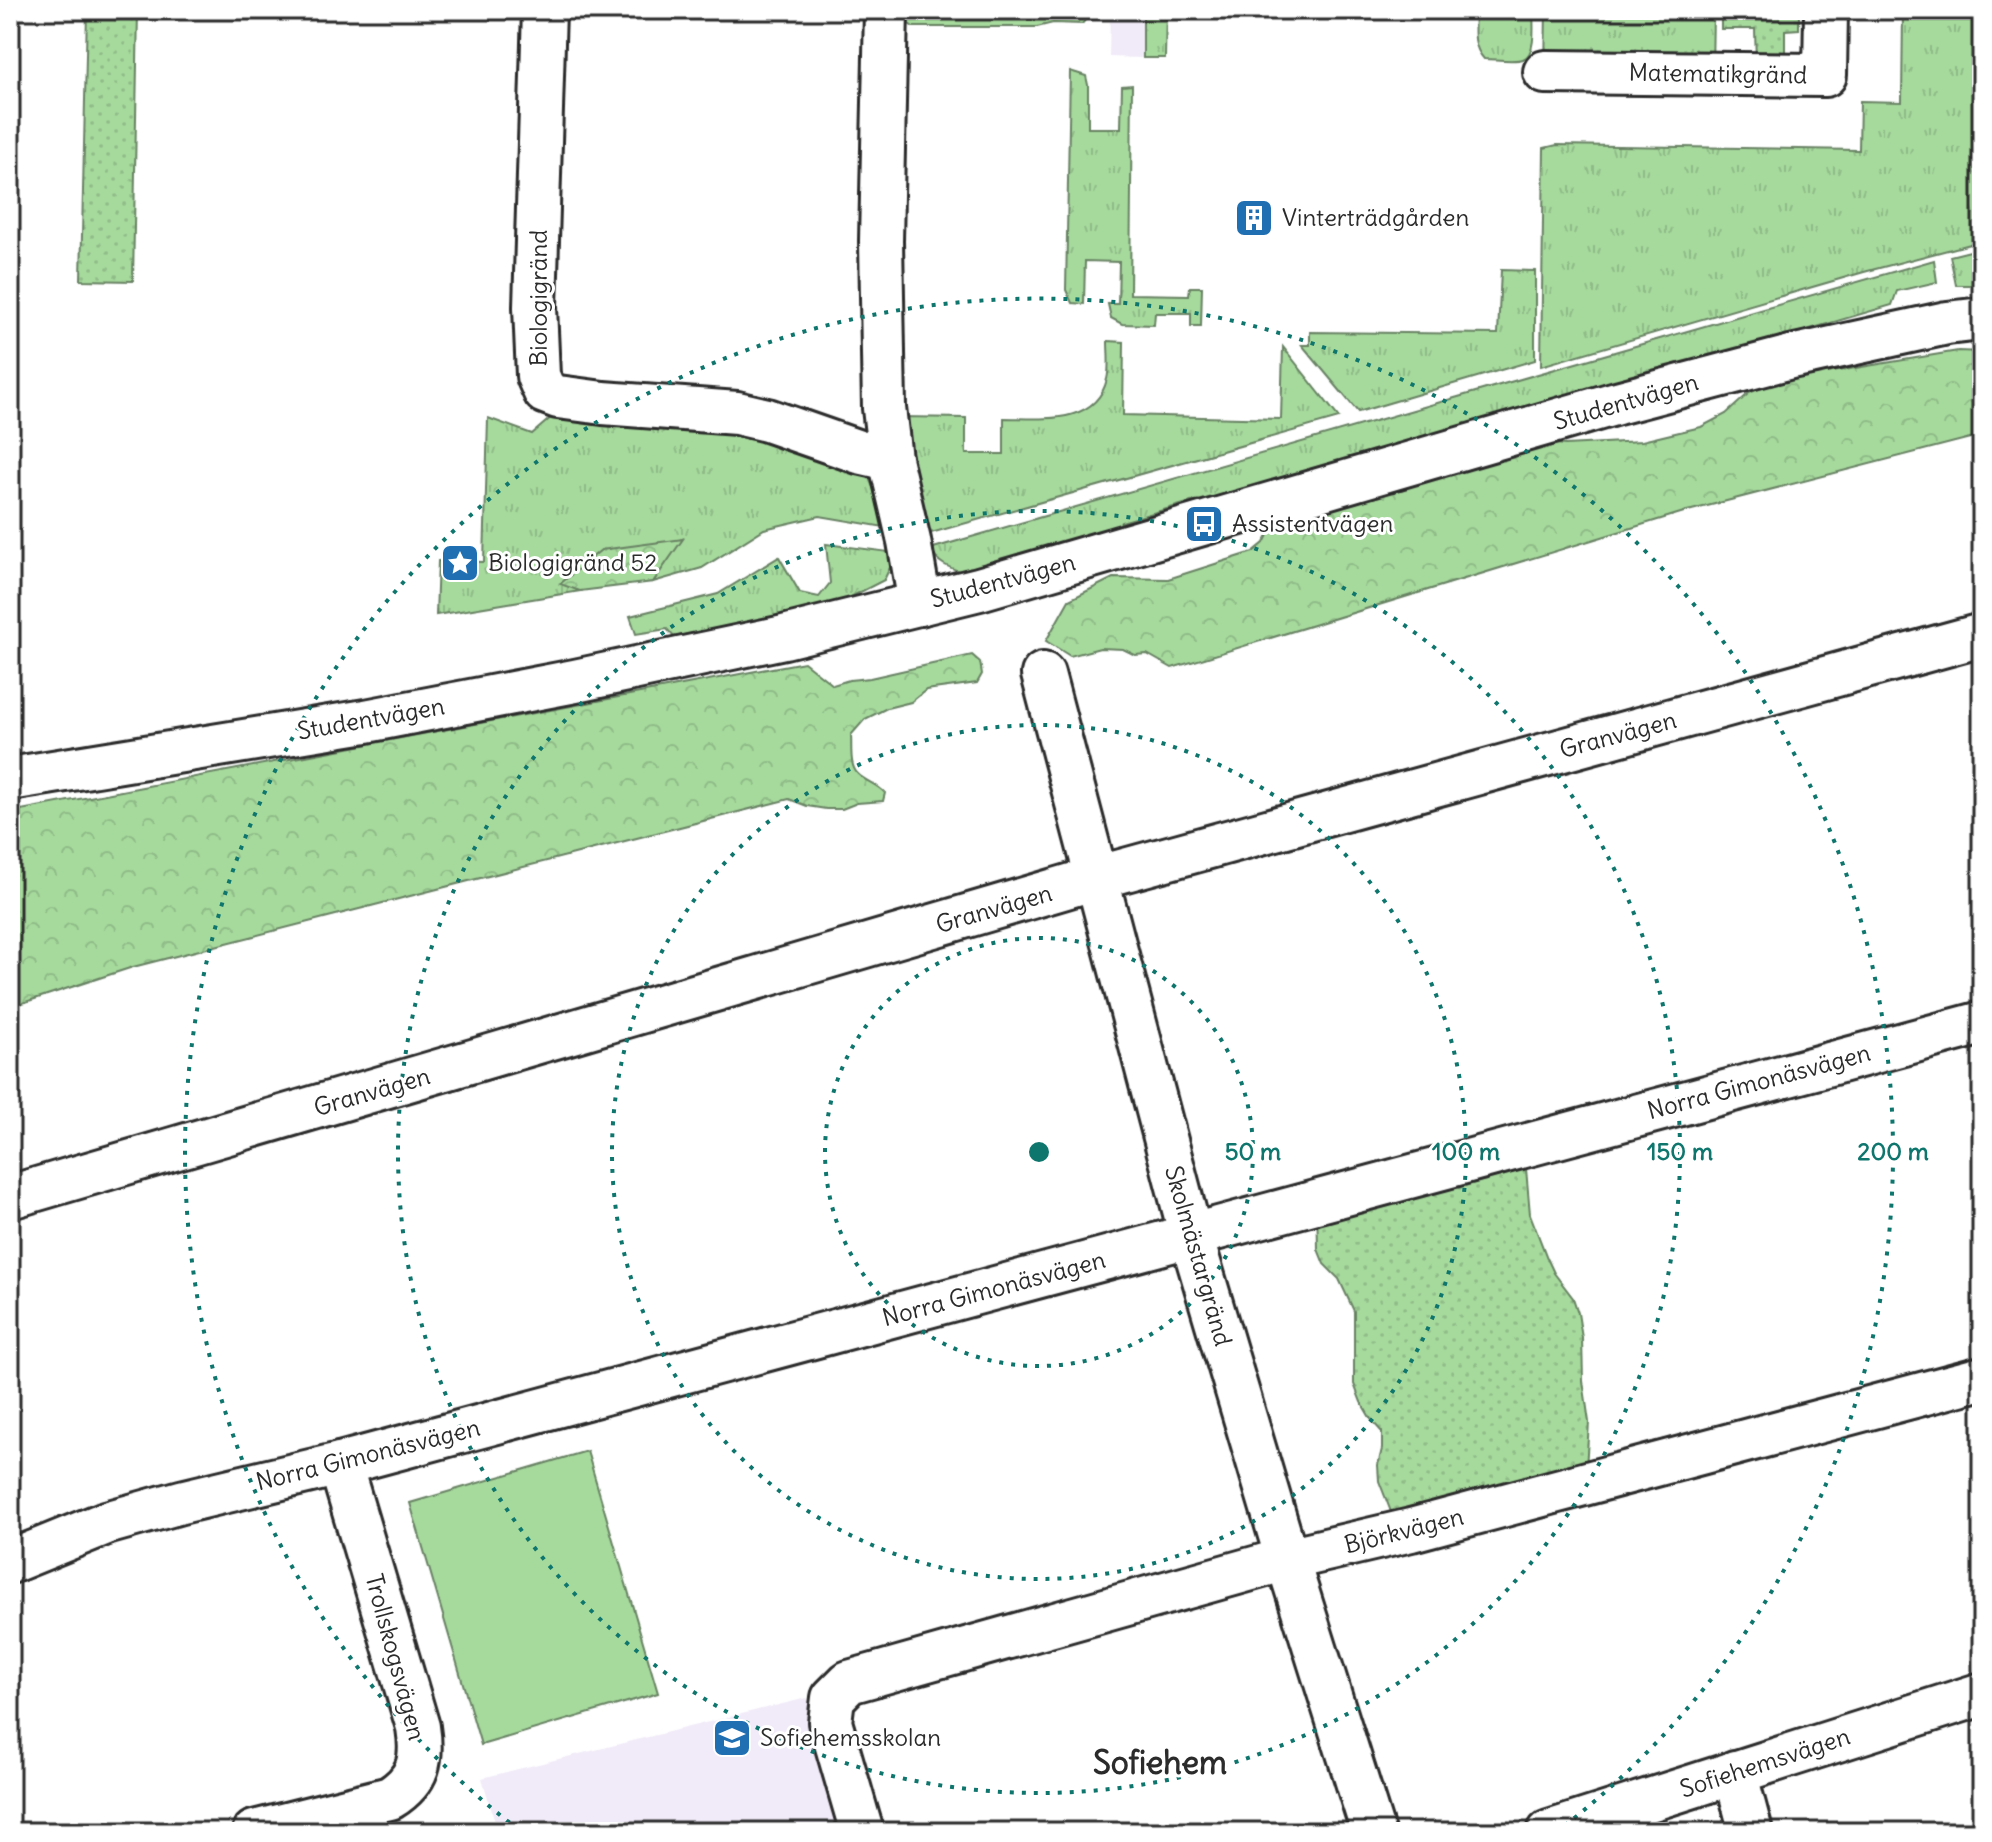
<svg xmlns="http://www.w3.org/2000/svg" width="1992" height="1842" viewBox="0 0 1992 1842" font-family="Delius,sans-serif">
<defs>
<pattern id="grass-tufts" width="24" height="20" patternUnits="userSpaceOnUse" patternTransform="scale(2)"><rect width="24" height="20" fill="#a6da9c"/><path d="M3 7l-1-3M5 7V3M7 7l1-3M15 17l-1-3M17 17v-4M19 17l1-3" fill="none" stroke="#8fbb87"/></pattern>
<pattern id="forest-crowns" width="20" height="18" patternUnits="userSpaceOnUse" patternTransform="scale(2)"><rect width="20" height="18" fill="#a6da9c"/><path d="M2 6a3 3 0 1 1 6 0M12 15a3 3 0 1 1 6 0" fill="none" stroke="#8fbb87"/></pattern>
<pattern id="park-dots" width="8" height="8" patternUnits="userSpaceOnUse" patternTransform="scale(2)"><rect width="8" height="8" fill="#a6da9c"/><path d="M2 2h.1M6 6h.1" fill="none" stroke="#8fbb87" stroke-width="1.8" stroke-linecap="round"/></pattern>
</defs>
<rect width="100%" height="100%" fill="#fff"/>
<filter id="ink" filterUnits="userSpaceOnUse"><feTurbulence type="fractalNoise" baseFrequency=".0125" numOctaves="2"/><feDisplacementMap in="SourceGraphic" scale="16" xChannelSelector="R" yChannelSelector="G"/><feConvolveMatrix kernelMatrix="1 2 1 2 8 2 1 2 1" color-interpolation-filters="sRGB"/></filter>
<g filter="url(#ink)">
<g fill="#f1eaf8">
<path d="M 1110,12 L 1143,13 L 1143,58 L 1109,57 Z"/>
<path d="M 807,1698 L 845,1832 L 498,1832 L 482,1778 Z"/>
</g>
<g fill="url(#grass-tufts)" stroke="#688264" stroke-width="2">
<path d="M 899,10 L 1093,10 L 1082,24 L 1053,23 L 1037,27 L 913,27 L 900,17 Z"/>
<path d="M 1110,10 L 1166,10 L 1165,58 L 1143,58 L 1143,13 L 1110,12 Z"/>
<path d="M 1475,10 L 1533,10 C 1533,22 1537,54 1523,59 C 1515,62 1494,59 1484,59 C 1471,45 1475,27 1475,10 Z"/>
<path d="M 1546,10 L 1713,10 L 1712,74 L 1545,72 Z"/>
<path d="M 1903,10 L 1982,10 L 1982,241 L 1864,272 L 1541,366 L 1544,148 L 1557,145 L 1859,150 L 1860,101 L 1902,102 Z"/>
<path d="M 1070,71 L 1086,76 L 1088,85 L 1088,128 L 1121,128 L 1122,86 L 1132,85 L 1130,294 L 1189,295 L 1190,287 L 1202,287 L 1201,326 L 1191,326 L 1191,313 L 1155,313 L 1154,325 L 1122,324 L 1111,318 L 1108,304 L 1118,304 L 1119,262 L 1085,261 L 1084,304 L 1072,303 L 1066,290 Z"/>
<path d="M 1982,248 L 1982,285 L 1956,285 L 1950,256 Z"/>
<path d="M 1934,260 L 1937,282 L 1897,291 L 1892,305 L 1210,505 L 1198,500 L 1121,522 L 1113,535 L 965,573 C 950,568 937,564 930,549 Z"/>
<path d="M 1501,270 L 1535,271 L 1535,360 L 1358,412 L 1302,345 L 1310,345 L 1310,332 L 1498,334 Z"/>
<path d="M 1108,341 L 1124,342 L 1123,415 L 1281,419 L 1283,347 L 1339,418 L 924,535 L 901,417 L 966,418 L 966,454 L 1004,454 L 1004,418 C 1040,418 1096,426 1107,379 C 1110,368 1108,353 1108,341 Z"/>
<path d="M 554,415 L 748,423 L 867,473 L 890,528 L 820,516 L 764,529 L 702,568 L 653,582 L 682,539 L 561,583 L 580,591 L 436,615 L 438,561 L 484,562 L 488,418 L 532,434 Z"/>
<path d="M 826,544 L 897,553 L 884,580 L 837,604 L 674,637 L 667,629 L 636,634 L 630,616 L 718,594 L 779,557 L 800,593 L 819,597 L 830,583 Z"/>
</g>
<g fill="url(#forest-crowns)" stroke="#688264" stroke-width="2">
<path d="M 1958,351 L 1982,352 L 1982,435 L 1684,512 L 1172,668 L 1147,654 L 1135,655 L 1123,649 L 1100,648 L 1070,656 L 1046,641 L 1069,600 L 1113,578 L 1168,579 L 1253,552 L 1264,543 L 1286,499 L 1502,438 L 1565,445 L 1642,441 L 1671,434 L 1701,427 L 1726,414 L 1749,393 L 1777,381 Z"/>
<path d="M 683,539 L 653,582 L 580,591 L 560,584 L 601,550 Z"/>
<path d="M 972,655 L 980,662 L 982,674 L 977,683 L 926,690 L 911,702 L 887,708 L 865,719 L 851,735 C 852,747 849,766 858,774 C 866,782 877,784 885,793 L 883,801 L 857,803 L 842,809 L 826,809 L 807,806 L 789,799 L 133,967 L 10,1007 L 10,812 L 804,662 L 833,685 L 849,680 L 870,678 Z"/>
</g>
<g fill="url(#park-dots)" stroke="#688264" stroke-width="2">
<path d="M 87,10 L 138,10 L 133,281 L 81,280 Z"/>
<path d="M 1721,10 L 1799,10 L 1799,29 L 1785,30 L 1785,62 L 1756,62 L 1755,29 L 1721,29 Z"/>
<path d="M 1524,1146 L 1530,1214 L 1547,1258 L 1554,1273 L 1573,1298 L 1578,1313 L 1582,1338 L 1583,1381 L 1589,1422 L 1585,1484 L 1393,1517 L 1379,1481 L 1378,1465 L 1382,1449 L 1382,1432 L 1372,1421 L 1361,1402 L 1354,1384 L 1354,1311 L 1339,1279 L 1324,1264 L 1318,1249 L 1317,1202 Z"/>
</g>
<path fill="#a6da9c" stroke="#688264" stroke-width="2" d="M 587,1451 L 658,1693 L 481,1745 L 410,1503 Z"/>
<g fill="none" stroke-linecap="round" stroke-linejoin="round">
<defs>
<g id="minor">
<path d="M 544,10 L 535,307 L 538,376 L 545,392 L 558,397 L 603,403 L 737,413 L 767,420 L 859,452 L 890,459"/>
<path d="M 886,10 L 881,241 L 884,408 L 890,459 L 909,541 L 920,604"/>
<path d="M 1545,72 L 1825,75 L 1826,10"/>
<path d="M 1043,674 L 1191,1236 L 1287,1559 L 1373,1832"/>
<path d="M 10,779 L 366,721 L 575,681 L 784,637 L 979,589 L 1617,403 L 1791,357 L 1947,323 L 1982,319"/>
<path d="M 10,1197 L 1096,878 L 1982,635"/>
<path d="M 10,1562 L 106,1523 L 181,1502 L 340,1464 L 1982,1023"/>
<path d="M 1735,1772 L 1751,1832"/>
<path d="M 254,1832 L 390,1798 C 419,1780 423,1759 418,1727 L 340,1464"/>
<path d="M 862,1832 L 830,1722 L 833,1698 L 849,1682 L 1287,1559 L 1411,1530 L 1982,1378"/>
<path d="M 1549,1832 L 1982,1694"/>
</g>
</defs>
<use href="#minor" stroke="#2b2b2b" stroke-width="48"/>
<use href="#minor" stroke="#fff" stroke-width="42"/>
</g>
</g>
<g fill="none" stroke="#0f766e" stroke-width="4" stroke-dasharray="4 8">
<circle cx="1039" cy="1152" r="214"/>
<circle cx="1039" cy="1152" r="427"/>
<circle cx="1039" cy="1152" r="641"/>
<path d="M519 1830A854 854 0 1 1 1559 1830"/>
</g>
<defs>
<symbol id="building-square" viewBox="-11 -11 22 22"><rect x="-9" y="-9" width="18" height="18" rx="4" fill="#1f6fb2" stroke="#fff"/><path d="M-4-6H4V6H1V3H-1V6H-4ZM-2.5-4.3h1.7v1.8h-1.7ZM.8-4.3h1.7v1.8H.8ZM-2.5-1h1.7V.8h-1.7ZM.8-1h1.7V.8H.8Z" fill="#fff"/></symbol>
<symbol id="bus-square" viewBox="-11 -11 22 22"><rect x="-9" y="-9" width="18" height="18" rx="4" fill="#1f6fb2" stroke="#fff"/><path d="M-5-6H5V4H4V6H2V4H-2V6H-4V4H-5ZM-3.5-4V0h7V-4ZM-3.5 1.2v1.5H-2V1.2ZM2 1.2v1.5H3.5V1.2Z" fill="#fff"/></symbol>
<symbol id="sight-square" viewBox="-11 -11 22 22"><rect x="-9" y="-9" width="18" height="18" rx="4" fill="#1f6fb2" stroke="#fff"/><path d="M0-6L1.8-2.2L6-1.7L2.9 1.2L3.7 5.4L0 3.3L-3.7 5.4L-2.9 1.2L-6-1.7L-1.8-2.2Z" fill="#fff"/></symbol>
<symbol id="school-square" viewBox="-11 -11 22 22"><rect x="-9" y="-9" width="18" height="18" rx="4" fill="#1f6fb2" stroke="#fff"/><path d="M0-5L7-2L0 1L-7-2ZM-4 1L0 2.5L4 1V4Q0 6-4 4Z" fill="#fff"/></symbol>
</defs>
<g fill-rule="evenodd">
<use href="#building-square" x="1232" y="196" width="44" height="44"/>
<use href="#bus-square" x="1182" y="502" width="44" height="44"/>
<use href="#sight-square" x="438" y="541" width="44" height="44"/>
<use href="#school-square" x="710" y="1716" width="44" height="44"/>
</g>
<g text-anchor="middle" stroke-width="6" stroke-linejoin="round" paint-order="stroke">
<g font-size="24" fill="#2b2b2b" stroke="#fff">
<text transform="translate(1718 74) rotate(1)" y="8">Matematikgränd</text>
<text transform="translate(539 298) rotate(-90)" y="8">Biologigränd</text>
<text transform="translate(1626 402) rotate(-16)" y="8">Studentvägen</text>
<text transform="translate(1003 581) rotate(-15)" y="8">Studentvägen</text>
<text transform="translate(371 719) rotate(-10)" y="8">Studentvägen</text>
<text transform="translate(1618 735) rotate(-15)" y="8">Granvägen</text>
<text transform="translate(994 909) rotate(-16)" y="8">Granvägen</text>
<text transform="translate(1759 1082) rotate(-15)" y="8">Norra Gimonäsvägen</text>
<text transform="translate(372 1092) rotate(-16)" y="8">Granvägen</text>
<text transform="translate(1198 1256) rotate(74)" y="8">Skolmästargränd</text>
<text transform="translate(994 1289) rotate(-15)" y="8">Norra Gimonäsvägen</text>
<text transform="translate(368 1455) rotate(-14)" y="8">Norra Gimonäsvägen</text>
<text transform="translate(1404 1531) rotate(-14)" y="8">Björkvägen</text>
<text transform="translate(395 1657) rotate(75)" y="8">Trollskogsvägen</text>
<text transform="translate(1765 1763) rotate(-18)" y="8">Sofiehemsvägen</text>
</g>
<g font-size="24" fill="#2b2b2b" stroke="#fff" text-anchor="start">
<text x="1282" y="226">Vinterträdgården</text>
<text x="1232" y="532">Assistentvägen</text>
<text x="488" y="571">Biologigränd 52</text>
<text x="760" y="1746">Sofiehemsskolan</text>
</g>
<g font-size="32" font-weight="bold" fill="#2b2b2b" stroke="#fff">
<text x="1160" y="1774">Sofiehem</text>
</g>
</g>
<circle cx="1039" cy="1152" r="12" fill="#0f766e" stroke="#fff" stroke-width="4"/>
<g font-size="24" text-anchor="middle" font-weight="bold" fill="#0f766e" stroke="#fff" stroke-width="6" stroke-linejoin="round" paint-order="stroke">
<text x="1253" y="1160">50 m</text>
<text x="1466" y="1160">100 m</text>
<text x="1680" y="1160">150 m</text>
<text x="1893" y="1160">200 m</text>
</g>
<rect width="1992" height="1842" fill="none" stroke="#fff" stroke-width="40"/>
<rect x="20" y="20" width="1952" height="1802" fill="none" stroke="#2b2b2b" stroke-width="3" filter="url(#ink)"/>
</svg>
